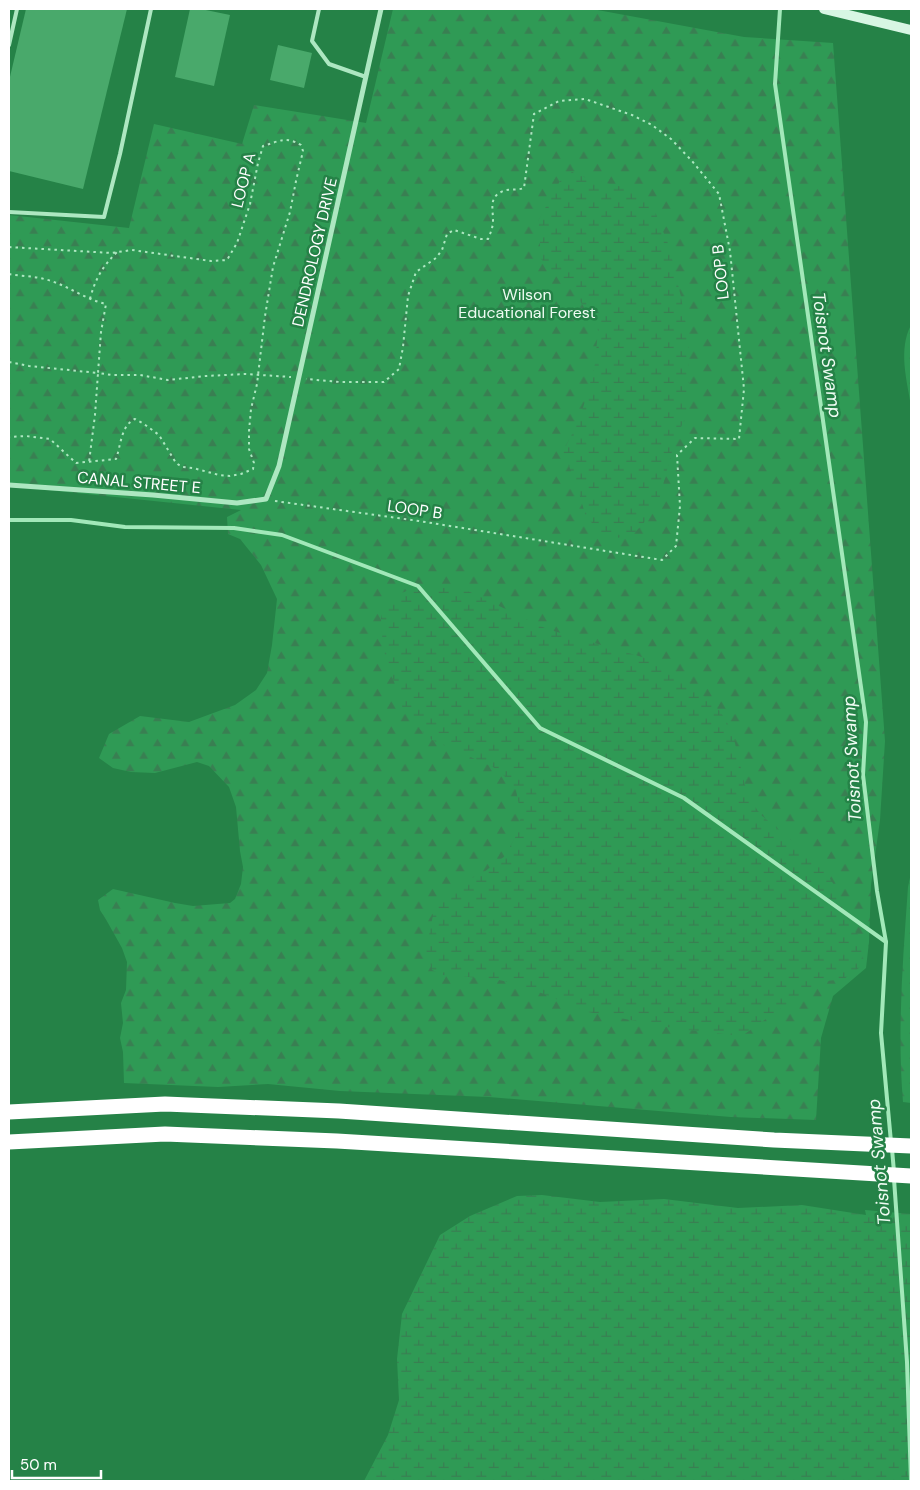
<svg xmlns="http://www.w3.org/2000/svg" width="920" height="1490" viewBox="0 0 920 1490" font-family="'DM Sans',sans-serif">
<defs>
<pattern id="forest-firs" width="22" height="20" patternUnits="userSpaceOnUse" patternTransform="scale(1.25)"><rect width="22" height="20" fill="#2f9a55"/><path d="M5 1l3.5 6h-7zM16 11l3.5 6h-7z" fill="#397f52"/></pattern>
<pattern id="wetland-marsh" width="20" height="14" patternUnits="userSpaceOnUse" patternTransform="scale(1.25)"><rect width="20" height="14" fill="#2f9a55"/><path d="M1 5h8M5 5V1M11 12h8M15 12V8" fill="none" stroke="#397f52"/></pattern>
</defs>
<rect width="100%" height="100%" fill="#258247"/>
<g fill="url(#forest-firs)">
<path d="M 393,9 L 592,9 L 744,37 L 833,43 L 885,741 L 880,820 L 871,885 L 869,942 L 866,968 L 833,996 L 821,1038 L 816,1120 L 731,1117 L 489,1097 L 340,1091 L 268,1084 L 218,1087 L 124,1083 L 123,1052 L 120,1038 L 123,1023 L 121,1003 L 126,990 L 127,962 L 122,948 L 108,923 L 100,910 L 98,900 L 113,889 L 175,903 L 193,906 L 230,903 L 235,899 L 241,884 L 243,867 L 240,851 L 236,807 L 229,787 L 209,766 L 197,762 L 155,773 L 131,772 L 113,768 L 99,758 L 109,734 L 140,716 L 189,722 L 235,705 L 256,690 L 267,673 L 272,645 L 277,599 L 261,565 L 240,539 L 228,534 L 227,517 L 241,510 L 9,486 L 9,215 L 129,228 L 154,124 L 242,144 L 254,105 L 366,123 Z"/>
<path d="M 911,325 L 911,406 C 907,380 898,350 911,325 Z"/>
<path d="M 911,873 L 911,1103 L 903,1102 C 897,1030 903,959 908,887 Z"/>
</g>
<g fill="url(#wetland-marsh)">
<path d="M 572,172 L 586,178 L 622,187 L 642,195 L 656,214 L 669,246 L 681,297 L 689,341 L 689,384 L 687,414 L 675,440 L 659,500 L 643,524 L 632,535 L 617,538 L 603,534 L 586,517 L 576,483 L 563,452 L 579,420 L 587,395 L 595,364 L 598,330 L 577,296 L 540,258 L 540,232 L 538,221 L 560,181 Z"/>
<path d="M 418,586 L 460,589 L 470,592 L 547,629 L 642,657 L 677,672 L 720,711 L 732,731 L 745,785 L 751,801 L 761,815 L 820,864 L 827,873 L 839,894 L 843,911 L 860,938 L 863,954 L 859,968 L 844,979 L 818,982 L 742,1036 L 678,1029 L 588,1012 L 519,984 L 494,979 L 443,975 L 432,970 L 426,950 L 435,905 L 454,887 L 484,872 L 505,856 L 518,832 L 521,815 L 516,790 L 509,780 L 493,767 L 432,740 L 412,722 L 403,709 L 383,648 L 381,618 L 384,607 L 390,598 Z"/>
<path d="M 542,1195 L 600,1202 L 664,1199 L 738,1208 L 802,1205 L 866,1215 L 865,1210 L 911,1214 L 911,1481 L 364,1481 L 388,1435 L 399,1400 L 397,1359 L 402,1314 L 440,1235 L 470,1216 L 517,1196 Z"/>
</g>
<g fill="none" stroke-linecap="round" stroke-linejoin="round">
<g stroke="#a2e8b9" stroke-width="4">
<path d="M 780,9 L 775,84 L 866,722 L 863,775 L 877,891 L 886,942 L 881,1033 L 891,1142"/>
<path d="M 9,520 L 71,520 L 125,527 L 234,528 L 282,535 L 418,586 L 540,728 L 684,798 L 886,942"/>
<path d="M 892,1149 L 894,1172"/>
<path d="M 894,1179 L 907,1362 L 911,1481"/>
</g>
</g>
<g fill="#49a96b">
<path d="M 26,9 L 127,9 L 83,189 L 9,171 L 9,81 Z"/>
<path d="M 190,9 L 201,9 L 230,15 L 214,86 L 175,77 Z"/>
<path d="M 278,45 L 312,53 L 304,88 L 270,80 Z"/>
</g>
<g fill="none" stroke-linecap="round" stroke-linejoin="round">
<g stroke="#ade7c1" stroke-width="2" stroke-dasharray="2.5 4" stroke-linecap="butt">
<path d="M 9,247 L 111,253 L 132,250 L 211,261 L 227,260 L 237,243 L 250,204 L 258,163 L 263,146 C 280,141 285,136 301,145 L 303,151 L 296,181 L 290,212 L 273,267 L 265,316 L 257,384 L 251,409 L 249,431 L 249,449 L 254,463 L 253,469 L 241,474 L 230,476 L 219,475 L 193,468 L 182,467 L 176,463 L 159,435 L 144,424 L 135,419 C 121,425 121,445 116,459 L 76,463 L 50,439 L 26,436 L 9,437"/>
<path d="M 9,274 C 20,276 33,276 44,279 C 66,284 84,299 106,304 L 101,332 L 98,373 L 112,375 L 140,375 L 168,380 L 206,376 L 245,374 L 291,377"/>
<path d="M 90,299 C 95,279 103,266 117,252"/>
<path d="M 9,362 L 29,366 L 98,373 L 95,415 L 89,462"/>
<path d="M 275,501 L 419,521 L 662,560 L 676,546 L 680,506 L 677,455 L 695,438 L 739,439 L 744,389 L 730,251 L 719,194 L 692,161 L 671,139 L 652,125 L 632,115 L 585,99 L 559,101 L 534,114 L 524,188 C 516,191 507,188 501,192 C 489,198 493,209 493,220 C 493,227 491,232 488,239 L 481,239 L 454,230 L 447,234 L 442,250 L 436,258 L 416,272 L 408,296 L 403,347 L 399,369 L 384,382 L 340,382 L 306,379"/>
</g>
<g stroke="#ade7c1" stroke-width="4">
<path d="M 319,9 L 312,41 L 329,64 L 366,77"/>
<path d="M 9,45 L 17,9"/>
<path d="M 9,212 L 104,217 L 120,154 L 151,9"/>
</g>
<path stroke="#ade7c1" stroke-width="5" d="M 9,485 L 153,495 L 237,503 L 266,499 L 279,466 L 381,9"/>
<path stroke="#d7f6e3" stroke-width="10" d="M 824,9 L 911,30"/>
<g stroke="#fff" stroke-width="15">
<path d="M 9,1112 L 165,1104 L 339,1111 L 774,1140 L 911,1146"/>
<path d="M 9,1142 L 165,1134 L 337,1141 L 911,1176"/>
</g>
</g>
<g text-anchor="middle" stroke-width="5" stroke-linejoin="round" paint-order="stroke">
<g font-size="16" fill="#fff" stroke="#258247">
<text transform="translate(243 180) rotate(-76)" y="6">LOOP A</text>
<text transform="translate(314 252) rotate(-77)" y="6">DENDROLOGY DRIVE</text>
<text transform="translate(720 272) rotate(-96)" y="6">LOOP B</text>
<text transform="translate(139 482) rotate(5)" y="6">CANAL STREET E</text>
<text transform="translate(415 509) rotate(8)" y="6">LOOP B</text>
</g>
<g font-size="16" fill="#edfbf2" stroke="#258247">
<text x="527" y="300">Wilson<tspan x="527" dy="18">Educational Forest</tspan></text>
</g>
<g font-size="18" font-style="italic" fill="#eefbf2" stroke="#258247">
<text transform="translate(827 355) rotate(82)" y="6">Toisnot Swamp</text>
<text transform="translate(852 759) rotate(-93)" y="6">Toisnot Swamp</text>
<text transform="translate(879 1162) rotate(-95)" y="6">Toisnot Swamp</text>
</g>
</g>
<rect width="920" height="1490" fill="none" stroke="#ffffff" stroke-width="20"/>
<path d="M12 1470v8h89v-8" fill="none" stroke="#ffffff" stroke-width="2.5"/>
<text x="20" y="1470" font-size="15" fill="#ffffff" stroke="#258247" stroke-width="4" paint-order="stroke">50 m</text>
</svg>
